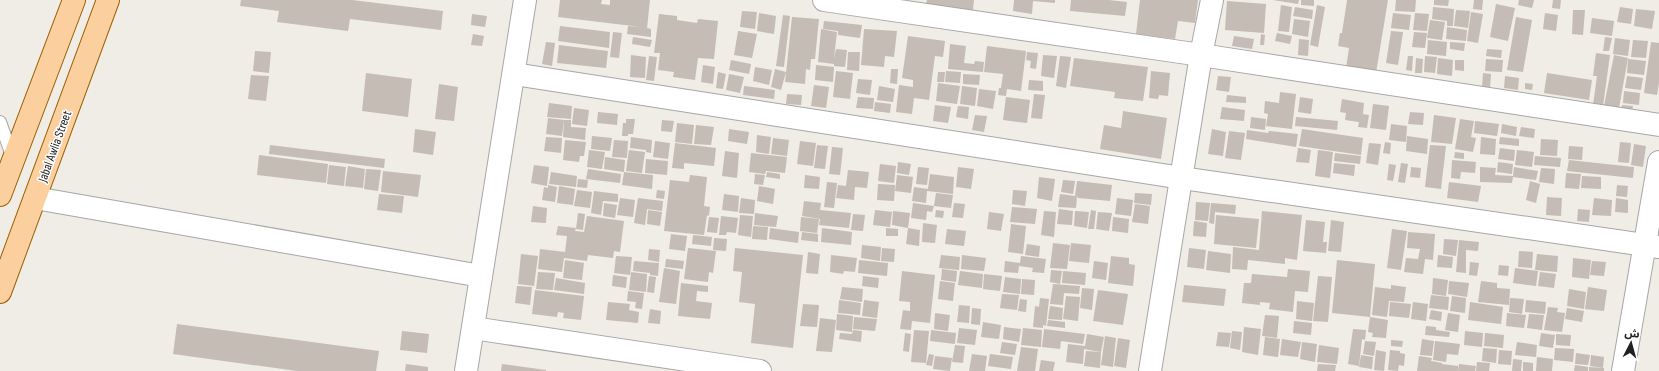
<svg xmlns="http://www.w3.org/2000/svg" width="1659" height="371" viewBox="0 0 1659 371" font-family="'Sofia Sans Condensed','Noto Sans Arabic',sans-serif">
<rect width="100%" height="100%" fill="#f0ece6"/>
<g fill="#c5bcb5">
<path d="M 241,0 L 352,0 L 443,11 L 441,30 L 350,19 L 348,31 L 277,22 L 279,11 L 240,6 Z"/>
<path d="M 560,0 L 602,0 L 601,4 L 610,5 L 610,0 L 650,0 L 647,28 L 651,29 L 651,37 L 627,34 L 628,26 L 641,27 L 558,17 Z"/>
<path d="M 927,0 L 974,0 L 973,10 L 926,4 Z"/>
<path d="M 1014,0 L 1055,0 L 1055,3 L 1033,1 L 1032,14 L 1013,11 Z"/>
<path d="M 1071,0 L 1109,0 L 1127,2 L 1125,16 L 1070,11 Z"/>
<path d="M 1140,0 L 1198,0 L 1195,23 L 1178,21 L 1175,39 L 1136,34 Z"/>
<path d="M 1273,0 L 1299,0 L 1298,4 Z"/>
<path d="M 1301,0 L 1314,0 L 1314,6 L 1301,5 Z"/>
<path d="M 1347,0 L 1388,0 L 1376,73 L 1346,68 L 1349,48 L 1338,46 L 1340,33 L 1342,33 Z"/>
<path d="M 1396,0 L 1416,0 L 1415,12 L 1395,11 Z"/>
<path d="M 1434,0 L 1449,0 L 1448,6 L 1434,5 Z"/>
<path d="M 1474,0 L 1483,0 L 1482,10 L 1473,9 Z"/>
<path d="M 1519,0 L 1534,0 L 1532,8 L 1518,5 Z"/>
<path d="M 1553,0 L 1561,0 L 1560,9 L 1552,8 Z"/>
<path d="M 1227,1 L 1266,4 L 1264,33 L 1225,30 Z"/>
<path d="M 1496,4 L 1515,8 L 1508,41 L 1490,37 Z"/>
<path d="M 1281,5 L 1292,7 L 1289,32 L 1278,31 Z"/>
<path d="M 1317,5 L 1325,7 L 1318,47 L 1310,45 Z"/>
<path d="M 1295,7 L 1313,10 L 1312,19 L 1293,16 Z"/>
<path d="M 1433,7 L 1454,9 L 1453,26 L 1447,26 L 1447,21 L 1432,19 Z"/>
<path d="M 1620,7 L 1633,9 L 1631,24 L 1617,22 Z"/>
<path d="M 1636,9 L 1655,11 L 1652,29 L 1634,26 Z"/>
<path d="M 1456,10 L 1470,11 L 1468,28 L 1454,26 Z"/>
<path d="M 1573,10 L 1585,10 L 1583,35 L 1572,34 Z"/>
<path d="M 742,11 L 757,12 L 755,29 L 740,27 Z"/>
<path d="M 1471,12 L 1483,14 L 1478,43 L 1467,41 Z"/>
<path d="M 759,13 L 776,16 L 774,34 L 757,31 Z"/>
<path d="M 1393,13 L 1411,15 L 1409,30 L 1391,28 Z"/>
<path d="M 1415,13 L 1429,14 L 1427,31 L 1413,30 Z"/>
<path d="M 1545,13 L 1558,15 L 1556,31 L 1543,29 Z"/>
<path d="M 472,14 L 487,16 L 485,27 L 471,25 Z"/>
<path d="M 659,14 L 677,16 L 677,20 L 697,23 L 698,19 L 718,21 L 714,59 L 698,58 L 695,80 L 673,77 L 674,72 L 658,70 L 660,53 L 654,53 Z"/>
<path d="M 783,15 L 790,16 L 784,67 L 776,66 Z"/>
<path d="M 792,17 L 819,19 L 815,59 L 811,59 L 810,70 L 806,69 L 805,84 L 785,82 Z"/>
<path d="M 1516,17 L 1532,20 L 1523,72 L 1507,70 Z"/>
<path d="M 1592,18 L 1614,21 L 1612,36 L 1590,33 Z"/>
<path d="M 1294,19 L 1310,21 L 1308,37 L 1292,34 Z"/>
<path d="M 1430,20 L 1445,22 L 1442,40 L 1427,38 Z"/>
<path d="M 824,21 L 862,25 L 860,38 L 838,35 L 838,31 L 823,29 Z"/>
<path d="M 560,26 L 610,32 L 609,48 L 558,41 Z"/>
<path d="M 1447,27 L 1467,30 L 1466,41 L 1446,39 Z"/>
<path d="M 821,29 L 837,32 L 834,58 L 836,49 L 847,50 L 845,67 L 834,66 L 834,64 L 818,62 Z"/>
<path d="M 864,29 L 897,31 L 894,57 L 885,56 L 884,67 L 861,65 Z"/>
<path d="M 738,31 L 757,34 L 752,58 L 734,55 Z"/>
<path d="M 1391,31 L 1403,32 L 1398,65 L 1386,63 Z"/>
<path d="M 613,32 L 622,33 L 619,58 L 610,57 Z"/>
<path d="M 1414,32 L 1427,33 L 1425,48 L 1412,47 Z"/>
<path d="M 1277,33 L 1292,36 L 1290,44 L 1275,41 Z"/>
<path d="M 473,34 L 484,36 L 482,46 L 471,45 Z"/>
<path d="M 1261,34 L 1265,35 L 1264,45 L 1260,45 Z"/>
<path d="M 908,36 L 945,41 L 943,57 L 935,56 L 929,100 L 914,98 L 912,114 L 896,112 L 899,85 L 913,87 L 913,80 L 902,78 Z"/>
<path d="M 1234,36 L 1254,39 L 1252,49 L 1232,46 Z"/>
<path d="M 633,37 L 652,40 L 650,47 L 632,44 Z"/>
<path d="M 1605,37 L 1612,38 L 1609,51 L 1603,51 Z"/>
<path d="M 1615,38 L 1630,40 L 1628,56 L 1613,54 Z"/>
<path d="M 1299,39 L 1309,40 L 1308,56 L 1298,55 Z"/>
<path d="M 1428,40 L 1447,42 L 1446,56 L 1427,54 Z"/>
<path d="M 1633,40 L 1648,41 L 1646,58 L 1631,57 Z"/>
<path d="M 546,42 L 555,43 L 552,66 L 542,64 Z"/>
<path d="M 1450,42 L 1465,43 L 1464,51 L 1450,49 Z"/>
<path d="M 1651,42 L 1659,43 L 1659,83 L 1657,95 L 1644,93 Z"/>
<path d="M 950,44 L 966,46 L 964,63 L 974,64 L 975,61 L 984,62 L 983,72 L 948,69 Z"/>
<path d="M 559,45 L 608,51 L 606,68 L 557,63 Z"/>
<path d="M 987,46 L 1026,51 L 1021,91 L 1007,89 L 1006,96 L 998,95 L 999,88 L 1001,88 L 1003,74 L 984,72 Z"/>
<path d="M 1487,49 L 1502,50 L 1501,58 L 1486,56 Z"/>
<path d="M 255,51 L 271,52 L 269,73 L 253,71 Z"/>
<path d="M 848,52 L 860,52 L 859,71 L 847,70 Z"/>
<path d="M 1027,52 L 1038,53 L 1036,69 L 1030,68 L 1031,61 L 1026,60 Z"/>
<path d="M 1596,53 L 1610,55 L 1603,106 L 1593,105 L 1597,76 L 1593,76 Z"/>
<path d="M 631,55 L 646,57 L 645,78 L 630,77 Z"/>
<path d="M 1043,55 L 1057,56 L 1054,78 L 1041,76 Z"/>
<path d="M 1614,55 L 1628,58 L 1619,108 L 1604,106 Z"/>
<path d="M 649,56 L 657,57 L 654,81 L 646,80 Z"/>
<path d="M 1060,56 L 1071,57 L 1066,88 L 1056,86 Z"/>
<path d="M 1408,56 L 1413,56 L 1412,71 L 1406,70 Z"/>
<path d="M 1425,56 L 1437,57 L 1435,73 L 1424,72 Z"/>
<path d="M 1074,58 L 1148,67 L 1143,101 L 1114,98 L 1115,92 L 1070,86 Z"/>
<path d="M 1416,58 L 1423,59 L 1422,73 L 1415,73 Z"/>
<path d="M 1438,58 L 1453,60 L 1452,76 L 1437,74 Z"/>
<path d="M 1486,59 L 1503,60 L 1502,72 L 1485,71 Z"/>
<path d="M 1628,59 L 1646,61 L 1644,75 L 1627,73 Z"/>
<path d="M 731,60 L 751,64 L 749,74 L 729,70 Z"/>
<path d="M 1455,60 L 1464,60 L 1464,71 L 1455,70 Z"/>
<path d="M 703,65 L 715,67 L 713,84 L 701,82 Z"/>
<path d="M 816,65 L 834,67 L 833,82 L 815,80 Z"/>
<path d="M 755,67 L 772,70 L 769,85 L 753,81 Z"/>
<path d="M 775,69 L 786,72 L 781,90 L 771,87 Z"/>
<path d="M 891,69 L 898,69 L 897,84 L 890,83 Z"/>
<path d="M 836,71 L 853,73 L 850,99 L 833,97 Z"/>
<path d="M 946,71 L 961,72 L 960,83 L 945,82 Z"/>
<path d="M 1151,71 L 1170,73 L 1168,96 L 1159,95 L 1158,99 L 1149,98 Z"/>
<path d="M 718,72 L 726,74 L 723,89 L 716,88 Z"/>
<path d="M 938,72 L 945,72 L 944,82 L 937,82 Z"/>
<path d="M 366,73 L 412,79 L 408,117 L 362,111 Z"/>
<path d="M 1483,73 L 1491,74 L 1490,88 L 1482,88 Z"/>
<path d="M 1547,73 L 1592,80 L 1589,100 L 1544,93 Z"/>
<path d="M 729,74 L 744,77 L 740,93 L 726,90 Z"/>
<path d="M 963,74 L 980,75 L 979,85 L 963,84 Z"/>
<path d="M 251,75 L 269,76 L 266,101 L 248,99 Z"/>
<path d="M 1218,76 L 1231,77 L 1229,92 L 1216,90 Z"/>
<path d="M 1505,76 L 1519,78 L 1518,90 L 1504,88 Z"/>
<path d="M 1627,76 L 1643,78 L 1641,90 L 1625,88 Z"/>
<path d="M 858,79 L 872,80 L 870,95 L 856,93 Z"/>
<path d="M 1029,80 L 1043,81 L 1043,91 L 1028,90 Z"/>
<path d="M 938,83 L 960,86 L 957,104 L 936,101 Z"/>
<path d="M 1525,83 L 1533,84 L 1532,90 L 1525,89 Z"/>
<path d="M 439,84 L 458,87 L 454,121 L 435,119 Z"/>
<path d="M 814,85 L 829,87 L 826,108 L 811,106 Z"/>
<path d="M 744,86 L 775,90 L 774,99 L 743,95 Z"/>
<path d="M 879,86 L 895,89 L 893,102 L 877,100 Z"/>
<path d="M 962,86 L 977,88 L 975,106 L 960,104 Z"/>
<path d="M 979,89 L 996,91 L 993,109 L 977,106 Z"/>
<path d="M 1624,91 L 1640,93 L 1639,105 L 1623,103 Z"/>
<path d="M 1280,92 L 1296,94 L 1292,129 L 1266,126 L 1268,114 L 1264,113 L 1265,101 L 1279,103 Z"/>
<path d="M 787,94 L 802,95 L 801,105 L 786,104 Z"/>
<path d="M 1034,94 L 1045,95 L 1042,119 L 1031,118 Z"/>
<path d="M 1227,95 L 1246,97 L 1246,103 L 1226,102 Z"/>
<path d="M 858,97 L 874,98 L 873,109 L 856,108 Z"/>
<path d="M 1006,97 L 1030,100 L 1027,123 L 1003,120 Z"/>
<path d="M 1300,97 L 1313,99 L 1311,114 L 1298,112 Z"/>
<path d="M 1342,99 L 1364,103 L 1363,114 L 1369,115 L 1367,128 L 1358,127 L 1359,122 L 1345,120 L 1346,113 L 1340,112 Z"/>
<path d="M 875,102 L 891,104 L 890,113 L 874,111 Z"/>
<path d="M 549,103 L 572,106 L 571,119 L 547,117 Z"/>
<path d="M 1373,104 L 1389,106 L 1386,130 L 1370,128 Z"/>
<path d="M 935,105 L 951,107 L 948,123 L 933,121 Z"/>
<path d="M 1622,105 L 1633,106 L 1632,113 L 1621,112 Z"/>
<path d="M 958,106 L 969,107 L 968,119 L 956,117 Z"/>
<path d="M 1222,107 L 1245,110 L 1244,121 L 1220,119 Z"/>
<path d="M 574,108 L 589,110 L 587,126 L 572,124 Z"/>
<path d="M 1123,111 L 1167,118 L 1161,159 L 1100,149 L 1104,125 L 1121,128 Z"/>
<path d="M 598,112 L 618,114 L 617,125 L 597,123 Z"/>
<path d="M 1410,112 L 1424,113 L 1423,125 L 1408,124 Z"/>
<path d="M 975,115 L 987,116 L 984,132 L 972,130 Z"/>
<path d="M 1434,115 L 1456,118 L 1452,144 L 1431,142 Z"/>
<path d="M 1251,117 L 1266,119 L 1265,130 L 1250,128 Z"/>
<path d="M 1296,117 L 1338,121 L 1337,130 L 1295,126 Z"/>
<path d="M 548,118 L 564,120 L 562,136 L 546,134 Z"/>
<path d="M 626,119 L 635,119 L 633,134 L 628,134 L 628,136 L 622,136 L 623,123 L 626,123 Z"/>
<path d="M 1460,119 L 1474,121 L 1471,137 L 1476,138 L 1473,152 L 1455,149 Z"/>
<path d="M 564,120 L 571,120 L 571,127 L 586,128 L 585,140 L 563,137 Z"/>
<path d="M 662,120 L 674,121 L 672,132 L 661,131 Z"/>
<path d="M 1475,121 L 1499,124 L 1497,136 L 1474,133 Z"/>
<path d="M 677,123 L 694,125 L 692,144 L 675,142 Z"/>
<path d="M 1391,124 L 1407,126 L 1406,142 L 1389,140 Z"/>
<path d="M 1502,124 L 1517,127 L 1516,136 L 1501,133 Z"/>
<path d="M 696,125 L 714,127 L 711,145 L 694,144 Z"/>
<path d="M 1521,127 L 1535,129 L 1534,138 L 1519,136 Z"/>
<path d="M 415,129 L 436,132 L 433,155 L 413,152 Z"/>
<path d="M 729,129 L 749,132 L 747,144 L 728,141 Z"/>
<path d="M 1212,129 L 1226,132 L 1223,156 L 1208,154 Z"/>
<path d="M 1302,129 L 1363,138 L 1361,155 L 1299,146 Z"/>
<path d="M 1247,130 L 1268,133 L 1269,131 L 1298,134 L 1296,147 L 1246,139 Z"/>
<path d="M 1229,131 L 1245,133 L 1241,160 L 1225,158 Z"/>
<path d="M 757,135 L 771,137 L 769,154 L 756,152 Z"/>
<path d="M 592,136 L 612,138 L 610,151 L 591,149 Z"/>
<path d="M 1407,136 L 1428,139 L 1427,154 L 1406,151 Z"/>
<path d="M 546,137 L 562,138 L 561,153 L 544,151 Z"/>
<path d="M 631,137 L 652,140 L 651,153 L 646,152 L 646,150 L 630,148 Z"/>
<path d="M 1481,137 L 1496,139 L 1495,155 L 1480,154 Z"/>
<path d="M 1500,137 L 1519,139 L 1519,146 L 1499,144 Z"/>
<path d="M 773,138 L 789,140 L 787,156 L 771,154 Z"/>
<path d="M 1541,139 L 1558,140 L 1557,156 L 1540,155 Z"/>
<path d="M 565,140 L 586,142 L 584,156 L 580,156 L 579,162 L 563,160 Z"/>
<path d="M 614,140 L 628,141 L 627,158 L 612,157 Z"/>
<path d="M 655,141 L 670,143 L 668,159 L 653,157 Z"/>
<path d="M 800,141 L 816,143 L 813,166 L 797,164 Z"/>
<path d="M 1385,142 L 1391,143 L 1390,154 L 1383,153 Z"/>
<path d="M 1620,142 L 1631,143 L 1629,163 L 1618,162 Z"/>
<path d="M 675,143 L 716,148 L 714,166 L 684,163 L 684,169 L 672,168 Z"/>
<path d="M 1369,143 L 1381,144 L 1378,165 L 1366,163 Z"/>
<path d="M 1634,144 L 1646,146 L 1643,167 L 1631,165 Z"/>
<path d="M 270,145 L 385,159 L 384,168 L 269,154 Z"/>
<path d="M 817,145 L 828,146 L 825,169 L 814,168 Z"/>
<path d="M 1430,145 L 1446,146 L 1441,189 L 1425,187 Z"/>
<path d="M 1569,146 L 1583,147 L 1582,160 L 1568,159 Z"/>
<path d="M 832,147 L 843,148 L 840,175 L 829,174 Z"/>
<path d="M 1298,148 L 1311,150 L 1309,163 L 1296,162 Z"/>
<path d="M 1500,148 L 1515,150 L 1514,161 L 1498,159 Z"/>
<path d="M 589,150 L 605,152 L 602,169 L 587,167 Z"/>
<path d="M 629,150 L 645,152 L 642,173 L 626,171 Z"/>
<path d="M 1318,150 L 1333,152 L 1330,178 L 1315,176 Z"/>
<path d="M 1517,150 L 1534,152 L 1532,167 L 1515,165 Z"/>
<path d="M 725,151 L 739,153 L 737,178 L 722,176 Z"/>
<path d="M 1455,152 L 1464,153 L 1464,159 L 1454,158 Z"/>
<path d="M 751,153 L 787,157 L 785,173 L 766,171 L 765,174 L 749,172 Z"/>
<path d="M 1335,153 L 1361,156 L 1360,164 L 1334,161 Z"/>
<path d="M 259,155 L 328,164 L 326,183 L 257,175 Z"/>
<path d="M 1535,156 L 1561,158 L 1560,167 L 1534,165 Z"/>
<path d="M 605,157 L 625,160 L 624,172 L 604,169 Z"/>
<path d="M 646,159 L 668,161 L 667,175 L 645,173 Z"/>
<path d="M 1452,160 L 1476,162 L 1475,173 L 1461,172 L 1460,179 L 1451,178 Z"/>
<path d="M 1569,160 L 1634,167 L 1633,178 L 1567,171 Z"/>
<path d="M 898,162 L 911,164 L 909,175 L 897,173 Z"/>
<path d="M 1498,162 L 1513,164 L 1512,174 L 1497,172 Z"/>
<path d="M 1334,163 L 1355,165 L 1354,176 L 1333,173 Z"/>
<path d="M 1401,163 L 1408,164 L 1405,183 L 1398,182 Z"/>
<path d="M 880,164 L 896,166 L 894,183 L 878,181 Z"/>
<path d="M 1389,164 L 1396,165 L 1393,181 L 1387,180 Z"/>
<path d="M 329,165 L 346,167 L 344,186 L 327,184 Z"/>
<path d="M 534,165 L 549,167 L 547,186 L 531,183 Z"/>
<path d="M 348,166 L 365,169 L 363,188 L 345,186 Z"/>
<path d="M 918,167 L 929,168 L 927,185 L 916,184 Z"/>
<path d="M 958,167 L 974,169 L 971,189 L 956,187 Z"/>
<path d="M 1411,167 L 1421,168 L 1420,178 L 1410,177 Z"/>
<path d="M 1480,167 L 1496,168 L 1495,175 L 1513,176 L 1514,167 L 1538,171 L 1536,180 L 1513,177 L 1512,183 L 1480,182 Z"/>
<path d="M 1541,168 L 1555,169 L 1554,184 L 1539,182 Z"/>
<path d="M 366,169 L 381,170 L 378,191 L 364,189 Z"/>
<path d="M 588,169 L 621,174 L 620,183 L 586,179 Z"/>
<path d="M 848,170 L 869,172 L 867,188 L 855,187 L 854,200 L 836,198 L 838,185 L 846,186 Z"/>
<path d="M 383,171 L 421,175 L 418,197 L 381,192 Z"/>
<path d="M 551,172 L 577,176 L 576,187 L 549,184 Z"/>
<path d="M 624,172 L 653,175 L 652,189 L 622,185 Z"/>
<path d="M 767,172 L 780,174 L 780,179 L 766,177 Z"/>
<path d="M 1566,173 L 1581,174 L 1579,189 L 1565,188 Z"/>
<path d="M 755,174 L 765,175 L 763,185 L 754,184 Z"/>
<path d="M 930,174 L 954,177 L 953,194 L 927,191 L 926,203 L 912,201 L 914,187 L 928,189 Z"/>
<path d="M 690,175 L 707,177 L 704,206 L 710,207 L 709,216 L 707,215 L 704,235 L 664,231 L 670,180 L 689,182 Z"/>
<path d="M 805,175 L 820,177 L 819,189 L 804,188 Z"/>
<path d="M 897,175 L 913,177 L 911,193 L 895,191 Z"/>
<path d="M 1582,176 L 1601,177 L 1601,189 L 1581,188 Z"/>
<path d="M 1039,177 L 1055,179 L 1052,201 L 1037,198 Z"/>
<path d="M 578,179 L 588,180 L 587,188 L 577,187 Z"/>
<path d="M 1063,180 L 1075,181 L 1073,194 L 1061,192 Z"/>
<path d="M 1077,181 L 1112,185 L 1110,201 L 1078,198 L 1077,196 L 1076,208 L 1058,207 L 1060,194 L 1075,196 Z"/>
<path d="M 1530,181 L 1540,184 L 1536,203 L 1526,200 Z"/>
<path d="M 827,182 L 837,183 L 834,208 L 824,207 Z"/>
<path d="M 1449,182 L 1481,186 L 1478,202 L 1447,198 Z"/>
<path d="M 878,184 L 895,185 L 894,201 L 877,200 Z"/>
<path d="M 548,185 L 557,187 L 555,202 L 542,200 L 544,187 L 548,188 Z"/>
<path d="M 1617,185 L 1628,186 L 1627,197 L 1616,196 Z"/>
<path d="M 559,186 L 575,189 L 573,205 L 557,203 Z"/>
<path d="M 759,186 L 775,189 L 773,204 L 757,201 Z"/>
<path d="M 577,190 L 592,192 L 590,208 L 574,206 Z"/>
<path d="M 657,190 L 665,191 L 664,199 L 656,198 Z"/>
<path d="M 1013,190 L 1027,191 L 1025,206 L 1012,204 Z"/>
<path d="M 594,191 L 618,194 L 618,202 L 603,201 L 601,215 L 591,213 Z"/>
<path d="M 936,193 L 953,195 L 951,208 L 934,206 Z"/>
<path d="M 1135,193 L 1152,194 L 1151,205 L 1134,203 Z"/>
<path d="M 379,194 L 404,196 L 402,213 L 377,210 Z"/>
<path d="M 724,194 L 739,196 L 738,212 L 722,210 Z"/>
<path d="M 1547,197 L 1562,198 L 1561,216 L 1546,215 Z"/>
<path d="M 620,198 L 635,200 L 633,217 L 617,215 Z"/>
<path d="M 638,198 L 663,201 L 662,211 L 647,209 L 645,225 L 634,223 Z"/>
<path d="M 741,198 L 755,200 L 754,214 L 739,213 Z"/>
<path d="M 1117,198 L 1133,200 L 1131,216 L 1115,214 Z"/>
<path d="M 1594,198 L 1612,200 L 1611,216 L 1592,215 Z"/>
<path d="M 1616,198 L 1628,200 L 1628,213 L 1615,212 Z"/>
<path d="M 804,201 L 821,203 L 820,210 L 851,213 L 849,228 L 819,225 L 820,219 L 802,216 Z"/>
<path d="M 1196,202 L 1210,203 L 1208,221 L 1195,220 Z"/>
<path d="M 604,203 L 617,205 L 615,218 L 603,216 Z"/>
<path d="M 913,203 L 934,206 L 932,212 L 927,211 L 926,220 L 911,218 Z"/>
<path d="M 954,203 L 965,204 L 963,218 L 952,217 Z"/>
<path d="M 1211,203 L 1236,205 L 1235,214 L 1215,212 L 1214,224 L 1209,223 Z"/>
<path d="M 1135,204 L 1150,206 L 1148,224 L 1132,222 Z"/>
<path d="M 533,206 L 547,208 L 546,223 L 531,222 Z"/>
<path d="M 1012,207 L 1037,209 L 1035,224 L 1010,222 Z"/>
<path d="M 1059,209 L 1073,211 L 1072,225 L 1057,224 Z"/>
<path d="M 1578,209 L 1590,210 L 1589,222 L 1577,221 Z"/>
<path d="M 648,210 L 662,212 L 660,226 L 647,224 Z"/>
<path d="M 875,210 L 892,212 L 890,227 L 873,225 Z"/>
<path d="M 936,210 L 944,211 L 943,218 L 935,217 Z"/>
<path d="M 1091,210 L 1096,211 L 1094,229 L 1088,229 Z"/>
<path d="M 893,211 L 910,213 L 908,228 L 892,225 Z"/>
<path d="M 1044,211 L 1056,212 L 1054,237 L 1041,235 Z"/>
<path d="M 1075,211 L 1089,212 L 1087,228 L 1074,226 Z"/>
<path d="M 1262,211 L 1302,215 L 1297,260 L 1285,258 L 1285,264 L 1248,260 L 1247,270 L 1232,269 L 1233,247 L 1259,250 Z"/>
<path d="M 989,212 L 1004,214 L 1001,231 L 987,229 Z"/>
<path d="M 1098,212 L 1112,213 L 1109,231 L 1096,229 Z"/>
<path d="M 578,213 L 585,214 L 583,230 L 576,229 Z"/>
<path d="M 755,213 L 778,216 L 776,227 L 754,225 Z"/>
<path d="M 853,214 L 865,215 L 863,231 L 851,230 Z"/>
<path d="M 740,215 L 753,216 L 751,237 L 738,235 Z"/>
<path d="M 1216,215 L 1259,219 L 1256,248 L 1214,244 Z"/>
<path d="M 587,216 L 624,221 L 620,252 L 614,251 L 613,258 L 588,255 L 587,261 L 564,258 L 562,272 L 538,269 L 540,249 L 565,252 L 567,236 L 556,235 L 558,226 L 576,228 L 575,231 L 584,232 Z"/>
<path d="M 721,216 L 738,218 L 736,233 L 727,232 L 726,235 L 719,235 Z"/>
<path d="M 709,217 L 719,218 L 717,233 L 707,232 Z"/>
<path d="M 801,217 L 819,219 L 817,233 L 800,231 Z"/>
<path d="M 1113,217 L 1129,219 L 1128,233 L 1112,231 Z"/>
<path d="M 1306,220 L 1325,222 L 1323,242 L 1327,242 L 1326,253 L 1303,251 Z"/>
<path d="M 1331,220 L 1344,222 L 1341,252 L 1328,251 Z"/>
<path d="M 1194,221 L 1207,223 L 1206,237 L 1193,236 Z"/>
<path d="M 923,223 L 937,225 L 935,243 L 922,242 Z"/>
<path d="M 1011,224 L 1026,226 L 1023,254 L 1008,252 Z"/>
<path d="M 753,226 L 768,227 L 767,240 L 752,239 Z"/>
<path d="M 770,228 L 799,232 L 798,243 L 769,239 Z"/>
<path d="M 822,228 L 852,232 L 851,245 L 821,242 Z"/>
<path d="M 886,228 L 898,229 L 898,236 L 886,236 Z"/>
<path d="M 908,228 L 920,230 L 919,246 L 906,244 Z"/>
<path d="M 947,229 L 966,231 L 964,246 L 945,244 Z"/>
<path d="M 1392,229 L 1407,231 L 1401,270 L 1387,268 Z"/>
<path d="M 802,232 L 818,234 L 818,242 L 801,240 Z"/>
<path d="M 1408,232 L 1435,234 L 1433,260 L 1425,259 L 1423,274 L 1404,272 L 1406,258 L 1418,259 L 1420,249 L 1407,248 Z"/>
<path d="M 671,234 L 687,236 L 685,251 L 669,249 Z"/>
<path d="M 693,235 L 712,237 L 711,246 L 692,244 Z"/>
<path d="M 714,238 L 727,239 L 726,251 L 713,250 Z"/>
<path d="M 1444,239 L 1458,240 L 1456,256 L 1443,254 Z"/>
<path d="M 1459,240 L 1479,242 L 1478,251 L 1466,250 L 1466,273 L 1456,272 Z"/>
<path d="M 1053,243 L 1070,245 L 1067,269 L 1050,268 Z"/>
<path d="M 1071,243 L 1091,245 L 1089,263 L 1069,261 Z"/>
<path d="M 1027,244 L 1040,246 L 1039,257 L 1025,255 Z"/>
<path d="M 862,245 L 881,247 L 880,261 L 861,258 Z"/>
<path d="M 688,248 L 716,251 L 713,273 L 709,272 L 708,282 L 684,279 Z"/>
<path d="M 735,248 L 803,255 L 793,348 L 751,343 L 755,304 L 739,302 L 742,272 L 733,271 Z"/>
<path d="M 882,248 L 895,249 L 894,262 L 881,261 Z"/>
<path d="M 1189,248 L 1206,250 L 1204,269 L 1187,267 Z"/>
<path d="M 649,249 L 660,250 L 659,262 L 648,260 Z"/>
<path d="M 1208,251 L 1231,254 L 1230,273 L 1206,270 Z"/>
<path d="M 1519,251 L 1533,252 L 1532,268 L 1518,267 Z"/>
<path d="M 808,252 L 820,254 L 818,274 L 806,273 Z"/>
<path d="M 521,254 L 538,256 L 534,286 L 518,284 Z"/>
<path d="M 1537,254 L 1558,256 L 1557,272 L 1535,270 Z"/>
<path d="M 831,255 L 857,258 L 855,272 L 844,271 L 843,274 L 830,272 Z"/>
<path d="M 941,255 L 960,257 L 959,270 L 939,268 Z"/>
<path d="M 962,255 L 986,258 L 984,271 L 961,269 Z"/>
<path d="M 1438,255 L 1453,257 L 1452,268 L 1437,267 Z"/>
<path d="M 616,256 L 632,257 L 630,275 L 614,273 Z"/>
<path d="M 1021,256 L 1046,259 L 1044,273 L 1032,272 L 1033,268 L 1019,266 L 1018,273 L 1004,272 L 1005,261 L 1020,263 Z"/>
<path d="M 1111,256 L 1129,258 L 1129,264 L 1135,265 L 1133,286 L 1108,283 Z"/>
<path d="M 1573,258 L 1591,260 L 1589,279 L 1572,277 Z"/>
<path d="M 666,259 L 684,261 L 683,269 L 665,267 Z"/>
<path d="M 565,260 L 584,263 L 582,280 L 563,278 Z"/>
<path d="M 859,260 L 888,263 L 887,276 L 858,273 Z"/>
<path d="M 1337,260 L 1375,264 L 1370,317 L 1332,313 Z"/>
<path d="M 634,261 L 659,263 L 658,276 L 650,275 L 650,273 L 633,271 Z"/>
<path d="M 1094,261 L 1108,263 L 1106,280 L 1092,278 Z"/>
<path d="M 1592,261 L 1606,262 L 1604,276 L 1590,275 Z"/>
<path d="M 1470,262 L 1479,263 L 1477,276 L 1469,275 Z"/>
<path d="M 1499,265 L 1509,266 L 1508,276 L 1498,275 Z"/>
<path d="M 664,268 L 680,271 L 676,304 L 659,302 Z"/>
<path d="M 1515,268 L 1538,271 L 1536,286 L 1513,283 Z"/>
<path d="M 942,269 L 957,271 L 956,282 L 941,280 Z"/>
<path d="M 1288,269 L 1310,271 L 1308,292 L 1295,291 L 1293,312 L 1269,309 L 1270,303 L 1260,302 L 1260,305 L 1242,303 L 1244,283 L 1251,283 L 1252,274 L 1287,277 Z"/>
<path d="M 1051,270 L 1062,271 L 1060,284 L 1050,282 Z"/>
<path d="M 902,271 L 935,275 L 930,323 L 912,321 L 911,330 L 900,329 L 903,310 L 910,311 L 910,302 L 899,301 Z"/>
<path d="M 960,271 L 983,274 L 982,288 L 958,285 Z"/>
<path d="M 1063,271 L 1086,273 L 1085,285 L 1062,283 Z"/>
<path d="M 538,272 L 555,273 L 553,290 L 536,289 Z"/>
<path d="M 631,272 L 647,274 L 646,292 L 629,290 Z"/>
<path d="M 1540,272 L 1556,274 L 1554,288 L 1538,286 Z"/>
<path d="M 984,274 L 1002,276 L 1000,291 L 983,289 Z"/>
<path d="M 613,275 L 627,277 L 626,288 L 612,286 Z"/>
<path d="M 649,276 L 656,277 L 654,293 L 647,292 Z"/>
<path d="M 863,276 L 879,278 L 878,288 L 862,286 Z"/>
<path d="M 1318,276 L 1332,277 L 1328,322 L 1313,321 Z"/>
<path d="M 1005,277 L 1021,279 L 1020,294 L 1003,292 Z"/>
<path d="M 556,278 L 585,283 L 584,294 L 554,290 Z"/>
<path d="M 1433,278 L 1448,280 L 1446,296 L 1432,294 Z"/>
<path d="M 1022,279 L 1035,280 L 1034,295 L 1021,294 Z"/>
<path d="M 940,281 L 955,283 L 953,301 L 938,299 Z"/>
<path d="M 1449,281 L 1469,283 L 1467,297 L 1448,294 Z"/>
<path d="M 1481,281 L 1497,283 L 1497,288 L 1510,289 L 1509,305 L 1478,302 Z"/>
<path d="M 681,283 L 708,286 L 708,292 L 697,291 L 696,301 L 712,303 L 710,319 L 678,316 Z"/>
<path d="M 1053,284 L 1080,286 L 1079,294 L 1064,293 L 1063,305 L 1050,304 Z"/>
<path d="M 1184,285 L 1226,289 L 1224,306 L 1182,302 Z"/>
<path d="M 1391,285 L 1406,287 L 1404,302 L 1389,301 L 1387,317 L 1372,315 L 1375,287 L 1391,289 Z"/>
<path d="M 517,286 L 532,287 L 530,305 L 515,303 Z"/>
<path d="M 842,287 L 863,289 L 862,302 L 840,299 Z"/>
<path d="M 1588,287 L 1607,290 L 1604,311 L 1585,309 Z"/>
<path d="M 1082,288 L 1094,289 L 1092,310 L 1080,308 Z"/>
<path d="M 1569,289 L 1586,292 L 1584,309 L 1567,306 Z"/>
<path d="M 535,290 L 584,296 L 581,320 L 563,318 L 564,313 L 558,312 L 557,317 L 532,314 Z"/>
<path d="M 1098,290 L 1128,294 L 1123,325 L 1093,321 Z"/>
<path d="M 628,291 L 644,293 L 642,309 L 635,308 L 636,302 L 627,301 Z"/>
<path d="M 1002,294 L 1019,295 L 1017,310 L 1000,308 Z"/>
<path d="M 1431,295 L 1449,297 L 1448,310 L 1429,308 Z"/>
<path d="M 1066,296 L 1080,297 L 1078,321 L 1063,319 Z"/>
<path d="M 1452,296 L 1466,298 L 1465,313 L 1450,311 Z"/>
<path d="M 1040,298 L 1049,299 L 1046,326 L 1043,325 L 1043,328 L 1033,327 L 1035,306 L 1039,307 Z"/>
<path d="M 1510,298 L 1524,299 L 1522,314 L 1509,312 Z"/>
<path d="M 1020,299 L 1027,300 L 1026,312 L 1018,311 Z"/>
<path d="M 839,300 L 861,303 L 860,315 L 838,313 Z"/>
<path d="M 864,300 L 879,302 L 877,318 L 862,316 Z"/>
<path d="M 1526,300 L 1546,302 L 1545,314 L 1525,312 Z"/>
<path d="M 1297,301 L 1314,303 L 1312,321 L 1296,319 Z"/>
<path d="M 608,302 L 630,304 L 629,310 L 639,312 L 638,323 L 606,320 Z"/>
<path d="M 1390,302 L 1411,304 L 1409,318 L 1389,316 Z"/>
<path d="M 1413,302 L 1428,304 L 1426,321 L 1411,319 Z"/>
<path d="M 1470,302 L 1503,307 L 1501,324 L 1468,320 Z"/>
<path d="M 803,304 L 819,305 L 817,327 L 800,326 Z"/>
<path d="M 959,305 L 970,306 L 969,323 L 957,322 Z"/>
<path d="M 1050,306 L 1063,308 L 1062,320 L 1048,319 Z"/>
<path d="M 1548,307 L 1558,308 L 1557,312 L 1565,313 L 1562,332 L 1544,330 Z"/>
<path d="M 972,308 L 981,309 L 980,325 L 971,324 Z"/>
<path d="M 1567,308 L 1584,311 L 1582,322 L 1565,319 Z"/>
<path d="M 650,309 L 661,311 L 660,324 L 648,323 Z"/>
<path d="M 1431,310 L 1442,312 L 1441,321 L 1429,319 Z"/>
<path d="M 935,313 L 950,315 L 948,331 L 934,329 Z"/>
<path d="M 1448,313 L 1460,315 L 1458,332 L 1445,330 Z"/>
<path d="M 1507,313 L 1526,315 L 1524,328 L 1506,326 Z"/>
<path d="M 837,314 L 853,316 L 852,332 L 836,330 Z"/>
<path d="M 1529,314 L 1544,315 L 1542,330 L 1527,328 Z"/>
<path d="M 1265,315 L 1279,316 L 1277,338 L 1262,336 Z"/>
<path d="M 854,317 L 877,319 L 875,331 L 853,329 Z"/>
<path d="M 1370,317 L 1388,320 L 1386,338 L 1372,337 L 1373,333 L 1368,332 Z"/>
<path d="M 820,318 L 836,320 L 832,352 L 816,351 Z"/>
<path d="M 1048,320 L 1065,322 L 1065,328 L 1047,326 Z"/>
<path d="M 1294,321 L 1312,323 L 1311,335 L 1293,333 Z"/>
<path d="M 983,322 L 1001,325 L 999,339 L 981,337 Z"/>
<path d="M 177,324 L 379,351 L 376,371 L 297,371 L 173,354 Z"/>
<path d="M 1426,326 L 1436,327 L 1436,330 L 1450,332 L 1449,337 L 1425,335 Z"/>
<path d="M 1004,327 L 1021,329 L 1019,342 L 1003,339 Z"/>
<path d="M 1244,327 L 1261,329 L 1258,355 L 1242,352 Z"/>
<path d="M 959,328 L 977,330 L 975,345 L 957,343 Z"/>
<path d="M 1023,328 L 1042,330 L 1041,347 L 1021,345 Z"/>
<path d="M 1044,329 L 1085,334 L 1083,344 L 1061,341 L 1062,333 L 1060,349 L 1042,347 Z"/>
<path d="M 1353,329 L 1366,330 L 1365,340 L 1362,339 L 1359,366 L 1348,364 Z"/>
<path d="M 853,330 L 862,331 L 861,342 L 839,339 L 840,333 L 852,334 Z"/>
<path d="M 914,330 L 929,331 L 926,363 L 911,362 Z"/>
<path d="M 931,330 L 956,333 L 955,344 L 930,341 Z"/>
<path d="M 402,331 L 429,334 L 427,353 L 400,350 Z"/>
<path d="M 1232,331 L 1242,332 L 1240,350 L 1230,348 Z"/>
<path d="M 1465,331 L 1483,333 L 1482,347 L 1464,345 Z"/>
<path d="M 1218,332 L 1231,333 L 1229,347 L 1216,346 Z"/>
<path d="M 905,333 L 911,334 L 909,352 L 903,351 Z"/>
<path d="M 1485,333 L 1504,335 L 1503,348 L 1484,346 Z"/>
<path d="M 1541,333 L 1555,335 L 1553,348 L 1539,346 Z"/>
<path d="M 1087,334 L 1104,337 L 1101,352 L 1084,349 L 1083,364 L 1066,362 L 1068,344 L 1085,346 Z"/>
<path d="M 1556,334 L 1571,335 L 1570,346 L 1556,345 Z"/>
<path d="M 1105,336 L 1116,338 L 1113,367 L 1101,365 Z"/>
<path d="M 1265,337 L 1280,339 L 1278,357 L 1263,355 Z"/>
<path d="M 1118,338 L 1130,340 L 1126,368 L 1114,366 Z"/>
<path d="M 1282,339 L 1301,342 L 1298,357 L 1280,355 Z"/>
<path d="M 1422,339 L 1434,341 L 1432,356 L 1420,355 Z"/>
<path d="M 1391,340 L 1403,341 L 1402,347 L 1391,346 Z"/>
<path d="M 1365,341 L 1376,342 L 1374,356 L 1363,354 Z"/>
<path d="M 1435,341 L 1460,344 L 1458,355 L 1447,354 L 1448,346 L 1446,362 L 1433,360 Z"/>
<path d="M 1002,342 L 1017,344 L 1015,355 L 1000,353 Z"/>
<path d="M 1302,342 L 1317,344 L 1315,362 L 1300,359 Z"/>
<path d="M 1517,342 L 1537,345 L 1536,357 L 1515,355 Z"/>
<path d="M 955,345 L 965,346 L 963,363 L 952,362 Z"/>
<path d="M 1319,345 L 1339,348 L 1337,364 L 1317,362 Z"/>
<path d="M 1021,347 L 1038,349 L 1035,371 L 1017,371 Z"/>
<path d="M 1483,348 L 1497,349 L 1496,363 L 1482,361 Z"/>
<path d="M 1555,348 L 1574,349 L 1573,362 L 1554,360 Z"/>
<path d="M 1376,350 L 1386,352 L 1384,371 L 1374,370 Z"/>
<path d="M 1390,350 L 1400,351 L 1400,353 L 1405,354 L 1404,366 L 1399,365 L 1398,371 L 1388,370 Z"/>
<path d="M 1499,350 L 1512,351 L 1511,365 L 1498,364 Z"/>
<path d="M 1086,351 L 1101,352 L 1100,368 L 1084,366 Z"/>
<path d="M 1576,353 L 1590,355 L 1588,365 L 1575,364 Z"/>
<path d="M 929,354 L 934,355 L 932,366 L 926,365 Z"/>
<path d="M 972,354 L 987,356 L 985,371 L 969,371 Z"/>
<path d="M 990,354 L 1013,357 L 1011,369 L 988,366 Z"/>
<path d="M 1361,355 L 1373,357 L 1372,369 L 1359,367 Z"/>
<path d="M 1591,355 L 1604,357 L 1603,368 L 1590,366 Z"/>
<path d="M 935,356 L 952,358 L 950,371 L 933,369 Z"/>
<path d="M 1419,356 L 1432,358 L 1431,361 L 1442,363 L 1442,364 L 1458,366 L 1458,371 L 1417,371 Z"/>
<path d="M 1537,357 L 1553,359 L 1552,371 L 1536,371 Z"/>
<path d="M 1513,359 L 1522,360 L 1521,371 L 1512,371 Z"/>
<path d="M 1041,360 L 1055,362 L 1053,371 L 1039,371 Z"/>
<path d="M 1477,362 L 1490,363 L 1489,371 L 1476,371 Z"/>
<path d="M 1523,362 L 1533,363 L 1533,371 L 1523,371 Z"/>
<path d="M 406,364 L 428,367 L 428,371 L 405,371 Z"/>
<path d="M 502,364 L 546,370 L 546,371 L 501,371 Z"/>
<path d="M 1318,364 L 1336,365 L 1335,371 L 1317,371 Z"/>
<path d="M 1459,364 L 1476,366 L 1475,371 L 1458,371 Z"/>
<path d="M 1575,365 L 1588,367 L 1588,371 L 1574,371 Z"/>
<path d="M 1589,367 L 1604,368 L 1604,371 L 1589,371 Z"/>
</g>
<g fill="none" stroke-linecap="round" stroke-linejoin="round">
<defs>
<path id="service" d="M 0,122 L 13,158"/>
<g id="minor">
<path d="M 824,0 L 1201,55 L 1659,125"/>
<path d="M 514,74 L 1182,178 L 1659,247"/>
<path d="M 35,198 L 481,276"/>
<path d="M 473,328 L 760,371"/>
<path d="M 466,371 L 525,0"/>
<path d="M 1150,371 L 1201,55 L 1212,0"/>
<path d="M 1623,371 L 1659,162"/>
</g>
<g id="primary">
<path d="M 0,195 L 74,0"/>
<path d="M 0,292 L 108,0"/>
</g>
</defs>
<use href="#service" stroke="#a7a7a7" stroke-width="14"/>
<use href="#minor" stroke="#a7a7a7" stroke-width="24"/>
<use href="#primary" stroke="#9c6000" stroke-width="24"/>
<use href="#service" stroke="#fff" stroke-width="12"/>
<use href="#minor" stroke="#fff" stroke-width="22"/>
<use href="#primary" stroke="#fccf9f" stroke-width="22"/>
</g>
<g text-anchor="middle" stroke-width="3" stroke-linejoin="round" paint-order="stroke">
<g font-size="13" fill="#202020" stroke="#fff">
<text transform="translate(54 146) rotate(-70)" y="5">Jabal Awlia Street</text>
</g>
</g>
<g transform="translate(1631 343) rotate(6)" stroke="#ffffff" stroke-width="3" paint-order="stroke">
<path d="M0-3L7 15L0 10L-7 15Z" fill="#202020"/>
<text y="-6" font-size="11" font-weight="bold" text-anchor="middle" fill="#202020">ش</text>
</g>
</svg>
